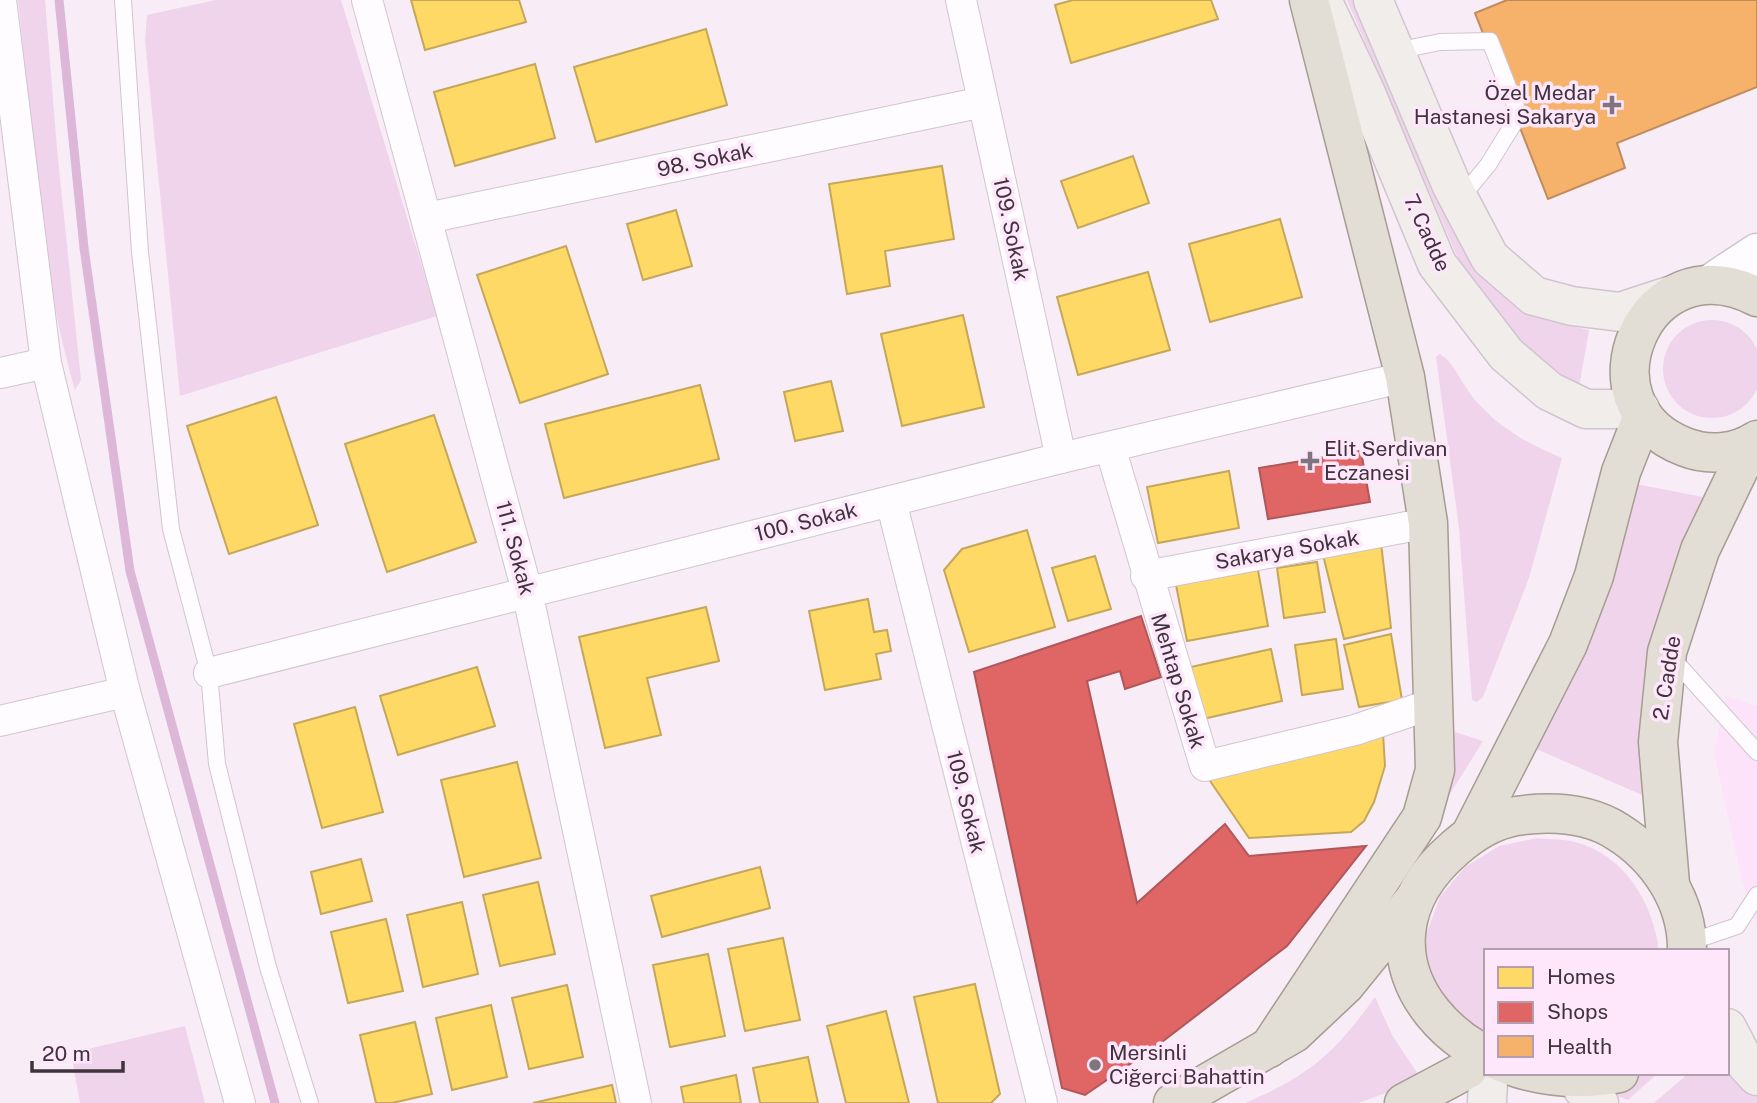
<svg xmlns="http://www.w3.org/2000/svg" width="1757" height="1103" viewBox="0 0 1757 1103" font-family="'Public Sans',sans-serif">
<rect width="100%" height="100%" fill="#f8ecf7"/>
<path fill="#fce3f9" d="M 1726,696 L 1757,706 L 1757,925 L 1742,880 L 1714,753 Z"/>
<g fill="#efd4eb">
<path d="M 18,0 L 45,0 L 57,149 L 81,380 L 75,390 C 39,268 32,127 18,0 Z"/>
<path d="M 216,0 L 341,0 L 437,316 L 180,396 L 145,41 L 147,15 Z"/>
<path d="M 1347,0 L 1362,0 L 1531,313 L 1549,321 L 1589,330 L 1579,387 L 1526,350 L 1465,275 Z"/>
<circle cx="1712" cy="369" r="49"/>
<path d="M 1440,354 C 1454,362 1464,388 1476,401 C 1499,428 1530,445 1562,458 L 1529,578 L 1483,697 L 1477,702 L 1472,700 L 1459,528 L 1436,357 Z"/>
<path d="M 1636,484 L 1703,497 L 1688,536 L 1649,798 L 1534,748 Z"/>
<path d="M 1455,732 L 1483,741 L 1415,850 L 1446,764 Z"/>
<path d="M 1537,838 C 1549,839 1563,839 1575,842 C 1625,855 1653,903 1659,951 L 1486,951 L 1486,1058 L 1426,974 L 1426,935 L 1440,897 L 1465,867 L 1499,846 Z"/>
<path d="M 1375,997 L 1392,1035 L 1422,1080 L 1358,1103 L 1245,1103 C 1309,1076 1334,1054 1375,997 Z"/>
<path d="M 185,1026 L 205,1103 L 80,1103 L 71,1053 Z"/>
<path d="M 1727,1056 L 1757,1091 L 1757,1103 L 1654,1103 L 1689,1073 L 1727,1073 Z"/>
<path d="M 1631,1073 L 1658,1073 L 1628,1100 L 1615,1095 L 1615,1089 Z"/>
</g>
<g fill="#ffd966" stroke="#c5a75a" stroke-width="2">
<path d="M 411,0 L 519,0 L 526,22 L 425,50 Z"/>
<path d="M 1073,0 L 1211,0 L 1218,19 L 1071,63 L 1055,5 Z"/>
<path d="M 706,29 L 727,105 L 596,142 L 574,67 Z"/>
<path d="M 535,64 L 555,138 L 455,166 L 434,92 Z"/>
<path d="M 1133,156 L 1149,203 L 1078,228 L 1061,181 Z"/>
<path d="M 942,166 L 954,239 L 885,251 L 890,286 L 847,294 L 829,184 Z"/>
<path d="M 676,210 L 692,266 L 643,280 L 627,224 Z"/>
<path d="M 1280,219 L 1302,297 L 1210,322 L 1189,244 Z"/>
<path d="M 566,246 L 608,374 L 520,403 L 477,275 Z"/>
<path d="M 1148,272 L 1170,350 L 1078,375 L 1057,297 Z"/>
<path d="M 963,315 L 984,407 L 902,426 L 881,334 Z"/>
<path d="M 831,381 L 843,431 L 795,441 L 784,392 Z"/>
<path d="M 700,385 L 719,459 L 564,498 L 545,424 Z"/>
<path d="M 276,397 L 318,525 L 229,554 L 187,426 Z"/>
<path d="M 434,415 L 476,542 L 387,572 L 345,444 Z"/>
<path d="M 1229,471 L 1239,528 L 1158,543 L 1147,487 Z"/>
<path d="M 1027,530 L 1055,627 L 969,652 L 944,570 L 962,549 Z"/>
<path d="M 1381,543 L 1391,628 L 1344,639 L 1323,555 Z"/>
<path d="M 1095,556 L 1111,609 L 1068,621 L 1052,568 Z"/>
<path d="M 1317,562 L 1325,612 L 1284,618 L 1277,568 Z"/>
<path d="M 1258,570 L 1268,626 L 1187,641 L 1176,585 Z"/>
<path d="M 868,599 L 874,632 L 887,630 L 891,651 L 876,654 L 881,679 L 825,690 L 809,611 Z"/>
<path d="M 706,607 L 719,661 L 647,678 L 661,735 L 605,748 L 579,637 Z"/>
<path d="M 1391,634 L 1402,700 L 1359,707 L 1344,645 Z"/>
<path d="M 1336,639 L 1343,689 L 1302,695 L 1295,645 Z"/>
<path d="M 1271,649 L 1282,701 L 1203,719 L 1191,667 Z"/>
<path d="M 477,667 L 495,726 L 398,755 L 380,696 Z"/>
<path d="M 355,707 L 383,812 L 322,828 L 294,724 Z"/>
<path d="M 1383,733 L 1385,766 L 1374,802 L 1364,821 L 1351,832 L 1249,838 L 1206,775 Z"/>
<path d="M 517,762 L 541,858 L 464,877 L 441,780 Z"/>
<path d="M 361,859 L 372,901 L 321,914 L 311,872 Z"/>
<path d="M 760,867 L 770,908 L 662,937 L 651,896 Z"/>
<path d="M 538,882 L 555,954 L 500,966 L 483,895 Z"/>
<path d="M 462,902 L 478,974 L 423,987 L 407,915 Z"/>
<path d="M 386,919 L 403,991 L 348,1003 L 331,932 Z"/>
<path d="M 783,938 L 800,1020 L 745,1031 L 728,949 Z"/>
<path d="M 708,954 L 725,1036 L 670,1047 L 653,965 Z"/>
<path d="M 975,984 L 1000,1094 L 991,1103 L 938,1103 L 914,997 Z"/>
<path d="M 567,985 L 583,1057 L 529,1069 L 512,998 Z"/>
<path d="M 491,1005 L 507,1077 L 452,1090 L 436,1018 Z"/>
<path d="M 886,1011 L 909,1103 L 846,1103 L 827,1026 Z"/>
<path d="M 415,1022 L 432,1094 L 392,1103 L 376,1103 L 360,1035 Z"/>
<path d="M 808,1057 L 818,1103 L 760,1103 L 753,1068 Z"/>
<path d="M 736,1075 L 741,1103 L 684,1103 L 681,1087 Z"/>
<path d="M 612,1085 L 616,1103 L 533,1103 Z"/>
</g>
<g fill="#e06666" stroke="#b0575a" stroke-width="2">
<path d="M 1361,451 L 1370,502 L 1268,519 L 1259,468 Z"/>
<path d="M 1141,616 L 1161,677 L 1125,689 L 1120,671 L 1087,681 L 1137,903 L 1225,824 L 1249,856 L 1366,846 L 1287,946 L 1158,1045 L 1085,1095 L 1062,1088 L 974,672 Z"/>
</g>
<path fill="#f6b26b" stroke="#bf8c5d" stroke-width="2" d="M 1507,0 L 1757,0 L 1757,87 L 1617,143 L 1625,168 L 1548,199 L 1475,13 Z"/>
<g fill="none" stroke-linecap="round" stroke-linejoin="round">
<path stroke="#ddb7d8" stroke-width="9" d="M 59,0 L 84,248 L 130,571 L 275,1103"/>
<defs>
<g id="service">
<path d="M 123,0 L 140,252 L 171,529 L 209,673 L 217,764 L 268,967 L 310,1103"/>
<path d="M 1396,51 L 1440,42 L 1490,41 L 1519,115 L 1488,165 L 1459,200"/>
<path d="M 1672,658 L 1757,752"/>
<path d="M 1687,943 L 1737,926 L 1757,895"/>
</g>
<g id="minor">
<path d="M 1,0 L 46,363 L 125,692 L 240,1103"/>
<path d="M 367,0 L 527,591 L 636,1103"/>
<path d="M 961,0 L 1061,458"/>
<path d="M 427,218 L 983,102"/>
<path d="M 0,373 L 46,363"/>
<path d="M 1110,447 L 1205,766 L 1355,730 L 1435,703"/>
<path d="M 891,501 L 1042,1103"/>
<path d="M 1146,576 L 1428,523"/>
<path d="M 209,673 L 1061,458 L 1405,377"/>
<path d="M 0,721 L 125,692"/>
</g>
<path id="tertiary" d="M 1710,284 L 1757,253"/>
<g id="secondary">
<path d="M 1322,0 L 1365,91 L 1437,264 L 1506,354 L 1549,391 L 1586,409 L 1640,409"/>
<path d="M 1373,0 L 1452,186 L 1490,258 L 1534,296 L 1572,306 L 1620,312 L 1669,296"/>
<path d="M 1727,1028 L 1746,1064 L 1757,1076"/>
<path d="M 1583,1089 L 1599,1103"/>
<path d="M 1487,1103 L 1488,1080"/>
</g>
<g id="primary">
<path d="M 1757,297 C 1645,239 1575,406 1685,447 C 1708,456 1736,454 1757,440"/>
<path d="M 1471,834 L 1568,644 L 1594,576 L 1621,472 L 1643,416"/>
<path d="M 1670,884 L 1658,742 L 1667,652 L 1700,550 L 1751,444"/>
<path d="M 1269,1048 L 1422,817 L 1435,770 L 1428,523 L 1405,377 L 1309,0"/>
<path d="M 1619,1073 C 1464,1103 1330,955 1455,848 C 1472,833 1493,820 1516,816 C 1551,811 1587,812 1618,832 C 1658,857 1688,902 1687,951"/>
<path d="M 1173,1103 L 1294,1033 L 1345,985 L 1414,900"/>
<path d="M 1404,1103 L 1468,1069"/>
</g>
</defs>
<use href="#service" stroke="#d0c5cf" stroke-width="18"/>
<use href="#minor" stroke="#d0c5cf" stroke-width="32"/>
<use href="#tertiary" stroke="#d0c5cf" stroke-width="41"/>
<use href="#secondary" stroke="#d0c5cf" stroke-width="41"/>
<use href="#primary" stroke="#a69c90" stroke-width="41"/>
<use href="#service" stroke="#fefcfe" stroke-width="16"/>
<use href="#minor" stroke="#fefcfe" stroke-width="30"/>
<use href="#tertiary" stroke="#fefcfe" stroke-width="38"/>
<use href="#secondary" stroke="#f0edea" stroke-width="38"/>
<use href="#primary" stroke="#e2ded6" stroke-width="38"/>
</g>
<g fill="#80747e" stroke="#fee6fb" stroke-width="2.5">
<path d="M1608.5 94.5h7v7h7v7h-7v7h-7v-7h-7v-7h7z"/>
<path d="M1306.5 450.5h7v7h7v7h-7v7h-7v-7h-7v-7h7z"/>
<circle cx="1095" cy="1065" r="7"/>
</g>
<g text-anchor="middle" stroke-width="7" stroke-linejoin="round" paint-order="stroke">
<g font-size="21" fill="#3f333d" stroke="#fee6fb" text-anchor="start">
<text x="1596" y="100" text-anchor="end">Özel Medar<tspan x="1596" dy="24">Hastanesi Sakarya</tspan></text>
<text x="1324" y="456">Elit Serdivan<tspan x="1324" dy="24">Eczanesi</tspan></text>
<text x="1109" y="1060">Mersinli<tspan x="1109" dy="24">Ciğerci Bahattin</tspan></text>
</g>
<g font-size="21" fill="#3f333d" stroke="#fee6fb">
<text transform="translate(705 160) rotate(-12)" y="7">98. Sokak</text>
<text transform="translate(1011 229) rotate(78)" y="7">109. Sokak</text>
<text transform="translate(1427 233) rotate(65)" y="7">7. Cadde</text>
<text transform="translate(806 522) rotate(-14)" y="7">100. Sokak</text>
<text transform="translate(515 548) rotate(75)" y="7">111. Sokak</text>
<text transform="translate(1287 550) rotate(-10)" y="7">Sakarya Sokak</text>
<text transform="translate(1667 678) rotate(-81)" y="7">2. Cadde</text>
<text transform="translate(1178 681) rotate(73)" y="7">Mehtap Sokak</text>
<text transform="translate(966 802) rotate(76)" y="7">109. Sokak</text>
</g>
</g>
<rect x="1484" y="949" width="245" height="126" fill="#fee6fb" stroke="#b29eaf" stroke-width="2"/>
<rect x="1498" y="967" width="35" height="21" fill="#ffd966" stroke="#b29eaf" stroke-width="2"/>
<text x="1547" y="984" font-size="21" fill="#3f333d">Homes</text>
<rect x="1498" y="1002" width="35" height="21" fill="#e06666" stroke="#b29eaf" stroke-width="2"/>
<text x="1547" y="1019" font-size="21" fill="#3f333d">Shops</text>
<rect x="1498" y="1036" width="35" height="21" fill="#f6b26b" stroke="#b29eaf" stroke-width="2"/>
<text x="1547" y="1054" font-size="21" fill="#3f333d">Health</text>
<path d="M32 1061v10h91v-10" fill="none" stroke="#3f333d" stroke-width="3.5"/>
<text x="42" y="1061" font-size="21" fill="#3f333d" stroke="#fee6fb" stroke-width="5" paint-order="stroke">20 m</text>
</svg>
